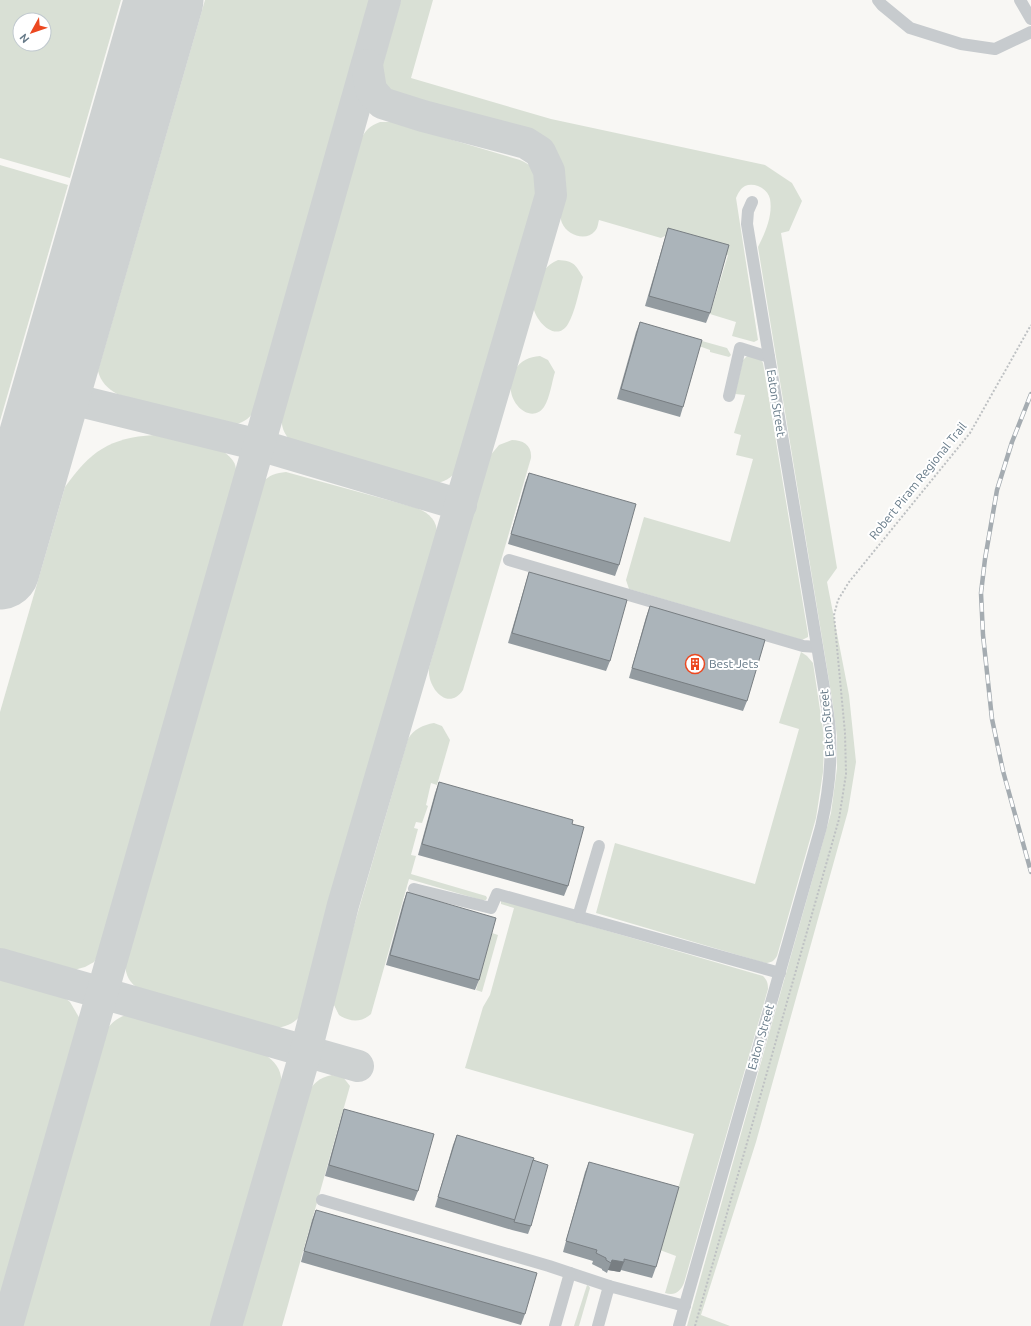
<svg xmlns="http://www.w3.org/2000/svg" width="1031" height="1326" viewBox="0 0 1031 1326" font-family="Ubuntu,sans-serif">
<rect width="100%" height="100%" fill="#f8f7f4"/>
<g fill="#d9e0d5" fill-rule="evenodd">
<path d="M 0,0 L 121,0 L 70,178 L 0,158 ZM 20,20 L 44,20 L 44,44 L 20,44 Z"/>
<path d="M 205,0 L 372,0 L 252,414 C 246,422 238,424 229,426 L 117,394 C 107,388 101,382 98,371 Z"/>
<path d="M 401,0 L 433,0 L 411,78 L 551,119 L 765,165 L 792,183 L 802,201 L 789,231 L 781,233 L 837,568 L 827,582 L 849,695 L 856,762 L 848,811 L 756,1142 L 701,1315 L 730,1326 L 687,1326 L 831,813 L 837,768 L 837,737 L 833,705 L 758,247 C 765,233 773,216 770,199 C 768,189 755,182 745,186 C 741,188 738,193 736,198 L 758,340 L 754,342 L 732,336 L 736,322 L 710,314 L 728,255 L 665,236 L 661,238 L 599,220 C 598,223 598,228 595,231 C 586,242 567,235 562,223 C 558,213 564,203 565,193 C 569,161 549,141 521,131 L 401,96 L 391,91 L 386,85 L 381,70 Z"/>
<path d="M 380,122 L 392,122 L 402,125 L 520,160 C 535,166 538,175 538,190 L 458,469 C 451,479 442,484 430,483 L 296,445 C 284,437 280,426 282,412 L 361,140 C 365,130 370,126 380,122 Z"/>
<path d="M 0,165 L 68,185 L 0,421 Z"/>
<path d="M 558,260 C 574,261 575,264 583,277 C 579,290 575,313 568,324 C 556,344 534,320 533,305 C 532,299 537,291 538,285 C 542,272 546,265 558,260 Z"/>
<path d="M 702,341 L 727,348 L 731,355 L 729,357 L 710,352 L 710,350 L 699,346 L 700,342 Z"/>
<path d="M 748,355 L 761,360 L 763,363 L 808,634 L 808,637 L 802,640 L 629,589 L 626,580 L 644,517 L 730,542 L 753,459 L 736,455 L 741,435 L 734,433 L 745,395 L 735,394 L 743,360 Z"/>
<path d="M 540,356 L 548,360 L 555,372 C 552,381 550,398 544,407 C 530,427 499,398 515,370 C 521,360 529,357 540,356 Z"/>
<path d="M 154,435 L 175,438 L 224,452 C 233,459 237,464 236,475 L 97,957 L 94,962 L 85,967 L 74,970 L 63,969 L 0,950 L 0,712 L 65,487 C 91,451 109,438 154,435 Z"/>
<path d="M 512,440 C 523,440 532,445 531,458 L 463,690 C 448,712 427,688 429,668 L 489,457 L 499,445 Z"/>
<path d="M 286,472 L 417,508 C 431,514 438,522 437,537 L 302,1013 C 295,1024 286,1027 274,1028 L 145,992 C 130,985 125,977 125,960 L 263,482 C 269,475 276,473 286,472 Z"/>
<path d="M 801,652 L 807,656 L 813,663 L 823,730 L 824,746 L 823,772 L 816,818 L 777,956 C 774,961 771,963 765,963 L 596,913 L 615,843 L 755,884 L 799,729 L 779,723 Z"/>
<path d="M 434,723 L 442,726 L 450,740 L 437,785 L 431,783 L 426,805 L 428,806 L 422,823 L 416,822 L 414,828 L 418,829 L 411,855 L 416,856 L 411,874 L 486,896 L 487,898 L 486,900 L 481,900 L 409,879 L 371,1014 C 361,1023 350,1022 339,1015 L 333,1003 L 334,995 L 408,739 C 414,729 423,725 434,723 Z"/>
<path d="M 501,900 L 763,976 C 767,980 768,983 768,989 L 684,1283 C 680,1292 675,1296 665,1293 L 676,1256 L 660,1250 L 694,1134 L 465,1068 L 483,1007 L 490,995 L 514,908 L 501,904 Z"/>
<path d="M 492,933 L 498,935 L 482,992 L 476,990 Z"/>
<path d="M 0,978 L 61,995 L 70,1002 L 80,1019 L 0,1295 Z"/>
<path d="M 123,1016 L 130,1016 L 141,1019 L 264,1054 C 276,1062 283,1071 281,1086 L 214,1318 L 212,1326 L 19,1326 L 102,1037 C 108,1027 112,1021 123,1016 Z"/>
<path d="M 332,1075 L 343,1077 L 350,1086 L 282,1326 L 239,1326 L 306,1095 C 314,1083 318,1078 332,1075 Z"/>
<path d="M 587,1285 L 589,1286 L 590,1288 L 579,1326 L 574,1326 Z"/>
</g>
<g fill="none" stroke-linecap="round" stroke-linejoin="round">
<g stroke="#ced2d2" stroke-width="32">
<path d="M 51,394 L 259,445 L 461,505"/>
<path d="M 0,964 L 358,1066"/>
<path d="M 7,1326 L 259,445 L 385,0"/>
<path d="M 226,1326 L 306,1051 L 343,905 L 551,195 L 549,171 L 540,152 L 526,143 L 423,116 L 382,103 L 371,90 L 367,65"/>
</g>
<path stroke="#ced2d2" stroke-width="79" d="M 0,570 L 164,0"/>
<path stroke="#bec1c3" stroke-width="2" stroke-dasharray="2 2" stroke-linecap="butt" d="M 695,1326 L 839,819 L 846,774 L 845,733 L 834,615 L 838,600 L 849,582 L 970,433 L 1031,325"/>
<g stroke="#c7cbce" stroke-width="12">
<path d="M 878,0 L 882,5 L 910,28 L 961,44 L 995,49 L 1031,32"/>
<path d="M 1020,0 L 1031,19"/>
<path d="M 729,396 L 740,348 L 769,357"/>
<path d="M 509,560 L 803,646 L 817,647"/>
<path d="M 414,889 L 491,908 L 497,894 L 780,973"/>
<path d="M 578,917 L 599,846"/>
<path d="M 322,1200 L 549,1266 L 609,1286"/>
<path d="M 555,1326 L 570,1273"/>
<path d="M 598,1326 L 609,1286 L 685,1306"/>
<path d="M 679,1326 L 821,827 C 828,796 832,766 830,735 C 830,719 826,704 824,688 L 747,224 L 748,211 L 752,202"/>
</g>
<defs>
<path id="rail" d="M 1031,394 L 1012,442 L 997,490 L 985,559 L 981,593 L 983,635 L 992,719 L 1003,771 L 1031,872"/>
</defs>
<use href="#rail" stroke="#a5acb1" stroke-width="4.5"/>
<use href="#rail" stroke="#fff" stroke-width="3" stroke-dasharray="9" stroke-linecap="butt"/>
</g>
<g fill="#939ba0">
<path d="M 668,228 L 710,313 L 706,323 L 645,306 L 665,238 Z"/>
<path d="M 640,322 L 683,407 L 680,417 L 617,399 L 636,332 Z"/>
<path d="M 529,473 L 619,565 L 615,576 L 508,544 L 525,483 Z"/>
<path d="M 529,572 L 610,661 L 606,671 L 508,643 L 526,582 Z"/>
<path d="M 650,606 L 747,701 L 743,711 L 629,678 L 646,617 Z"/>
<path d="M 439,782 L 572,824 L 568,886 L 564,896 L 418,855 L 435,793 Z"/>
<path d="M 407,892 L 479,980 L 475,990 L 386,965 L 403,903 Z"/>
<path d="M 344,1109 L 418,1191 L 414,1201 L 325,1176 L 341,1119 Z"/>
<path d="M 457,1135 L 533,1160 L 531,1226 L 528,1234 L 512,1230 L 435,1207 L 453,1145 Z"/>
<path d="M 589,1162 L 656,1267 L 652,1278 L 621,1270 L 620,1272 L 608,1270 L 607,1273 L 602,1270 L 602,1269 L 592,1264 L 593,1261 L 563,1252 L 585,1172 Z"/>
<path d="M 316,1210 L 525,1314 L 521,1325 L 301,1262 L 312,1220 Z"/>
</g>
<path fill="#787e82" d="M 612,1260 L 624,1262 L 620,1272 L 608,1270 Z"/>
<g fill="#abb4ba" stroke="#787e82">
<path d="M 668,228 L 729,245 L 710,313 L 649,296 Z"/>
<path d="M 640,322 L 702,340 L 683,407 L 621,389 Z"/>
<path d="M 529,473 L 636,504 L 619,565 L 511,534 Z"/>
<path d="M 529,572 L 627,600 L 610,661 L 512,633 Z"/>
<path d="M 650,606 L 765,640 L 747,701 L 632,668 Z"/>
<path d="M 439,782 L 573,820 L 572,824 L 584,827 L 568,886 L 422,844 Z"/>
<path d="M 407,892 L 496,918 L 479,980 L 390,955 Z"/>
<path d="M 344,1109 L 434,1134 L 418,1191 L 329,1165 Z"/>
<path d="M 457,1135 L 534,1158 L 515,1220 L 438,1197 Z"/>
<path d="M 533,1160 L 548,1165 L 531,1226 L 514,1222 Z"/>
<path d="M 589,1162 L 679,1187 L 656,1267 L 624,1259 L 624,1262 L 612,1260 L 611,1263 L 606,1260 L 606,1258 L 596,1253 L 597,1250 L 566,1241 Z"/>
<path d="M 316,1210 L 537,1273 L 525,1314 L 304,1251 Z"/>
</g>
<defs>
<symbol id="building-ring" viewBox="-11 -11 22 22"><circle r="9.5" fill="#fff" stroke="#ec4820" stroke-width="1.5"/><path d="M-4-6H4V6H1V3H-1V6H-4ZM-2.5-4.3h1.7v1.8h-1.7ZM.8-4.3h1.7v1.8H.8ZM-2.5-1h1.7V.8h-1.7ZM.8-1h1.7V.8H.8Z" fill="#ec4820"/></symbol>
</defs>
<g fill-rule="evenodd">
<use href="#building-ring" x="684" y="653" width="22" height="22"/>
</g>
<g text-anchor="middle" stroke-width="4" stroke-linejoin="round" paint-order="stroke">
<g font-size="12" fill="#657987" stroke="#fff">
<text transform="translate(776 403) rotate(81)" y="4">Eaton Street</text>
<text transform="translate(918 481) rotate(-51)" y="4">Robert Piram Regional Trail</text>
<text transform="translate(827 723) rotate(-95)" y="4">Eaton Street</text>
<text transform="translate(761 1037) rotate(-74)" y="4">Eaton Street</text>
</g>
<g font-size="12" fill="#657987" stroke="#fff" text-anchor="start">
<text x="709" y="668">Best Jets</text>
</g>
</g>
<g transform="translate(32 32) rotate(230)"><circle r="19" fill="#ffffff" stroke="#c1c9cf"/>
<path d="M0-3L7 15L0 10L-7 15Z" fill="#ec4820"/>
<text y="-6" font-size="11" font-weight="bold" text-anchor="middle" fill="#657987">N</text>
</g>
</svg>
